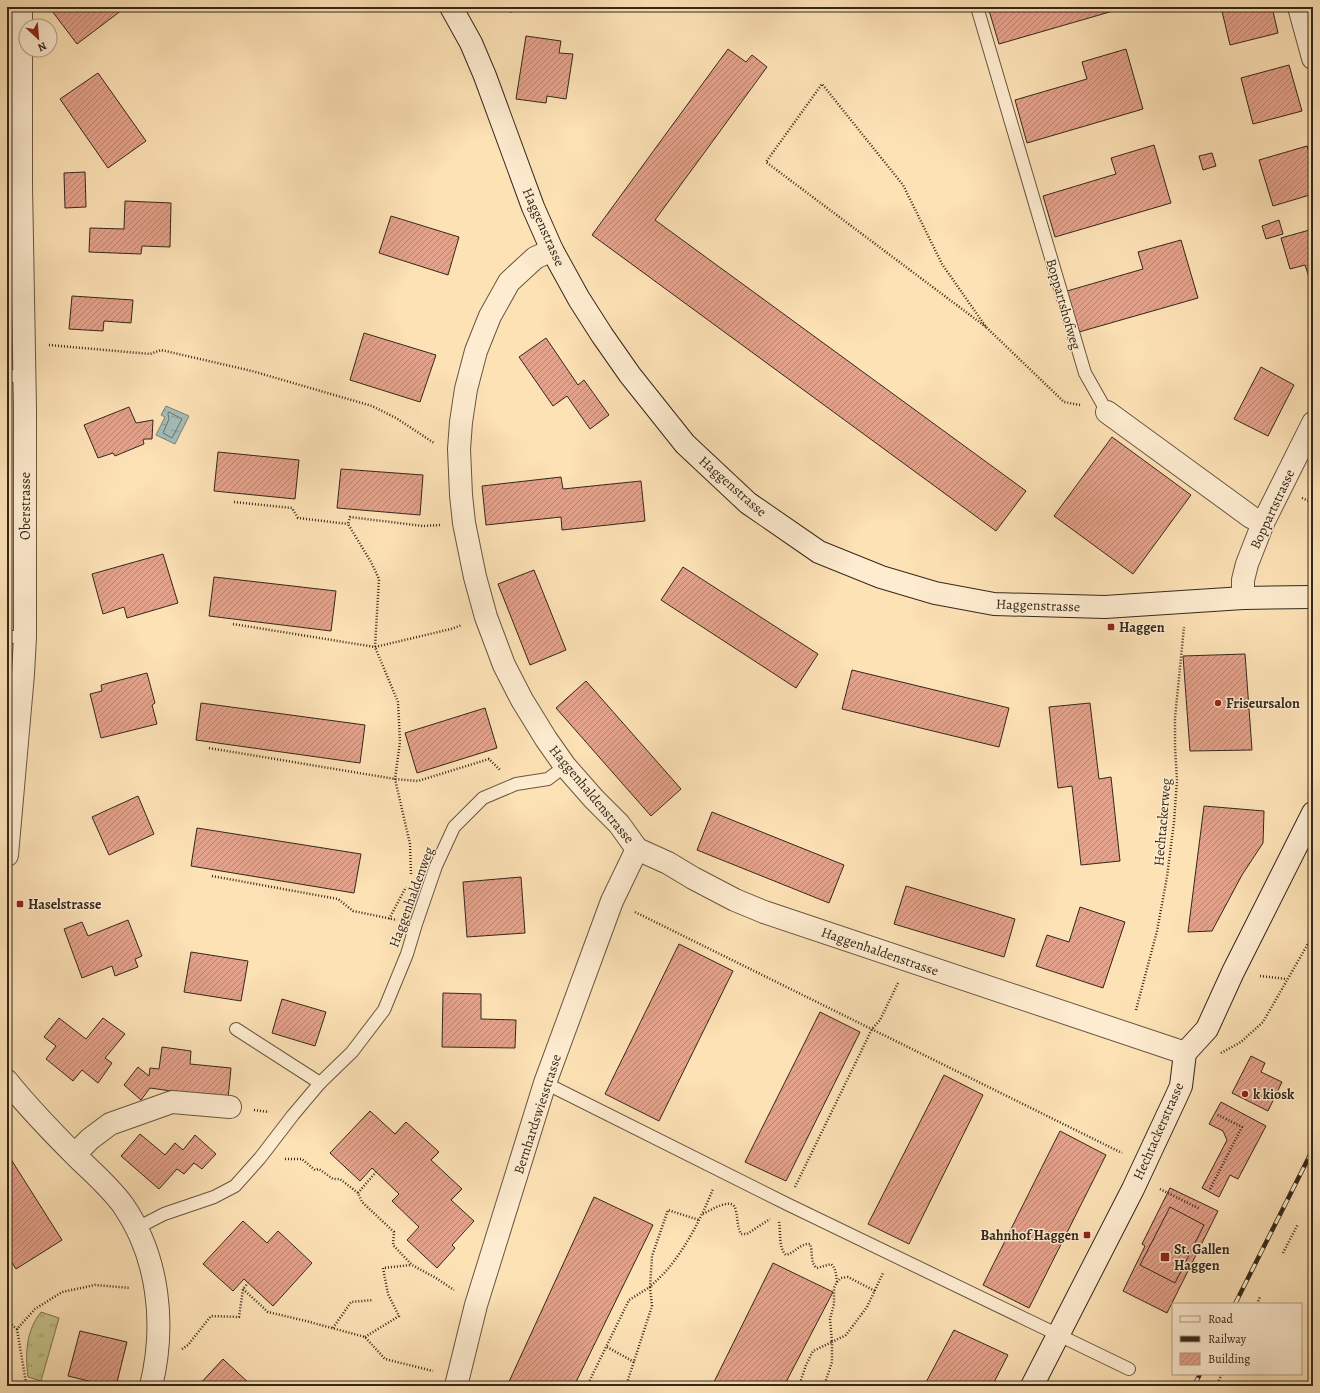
<svg xmlns="http://www.w3.org/2000/svg" width="1320" height="1393" viewBox="0 0 1320 1393" font-family="Alegreya,serif">
<defs>
<pattern id="grass-tufts" width="24" height="20" patternUnits="userSpaceOnUse"><rect width="24" height="20" fill="#c5c289"/><path d="M3 7l-1-3M5 7V3M7 7l1-3M15 17l-1-3M17 17v-4M19 17l1-3" fill="none" stroke="#a19e6f"/></pattern>
<pattern id="water-ripples" width="26" height="14" patternUnits="userSpaceOnUse"><rect width="26" height="14" fill="#a3bcb8"/><path d="M2 4q2-2 4 0t4 0M15 11q2-2 4 0t4 0" fill="none" stroke="#869995"/></pattern>
<pattern id="building-hatch" width="6" height="6" patternUnits="userSpaceOnUse"><rect width="6" height="6" fill="#e3a28c"/><path d="M-1 1l2-2M0 6l6-6M5 7l2-2" fill="none" stroke="#b98472"/></pattern>
</defs>
<rect width="100%" height="100%" fill="#fde2b6"/>
<filter id="stains"><feTurbulence type="fractalNoise" baseFrequency=".005" numOctaves="4"/><feColorMatrix values="0 0 0 0 .2 0 0 0 0 .09 0 0 0 0 .02 0 0 0 .5 -.17"/></filter>
<radialGradient id="worn" r=".72"><stop offset=".6" stop-color="#630" stop-opacity="0"/><stop offset="1" stop-color="#630" stop-opacity=".3"/></radialGradient>
<path fill="url(#grass-tufts)" stroke="#7d7452" d="M 41,1312 L 59,1318 L 41,1381 L 28,1377 C 25,1353 26,1331 41,1312 Z"/>
<path fill="url(#water-ripples)" stroke="#778079" d="M 166,406 L 189,416 L 175,444 L 156,435 L 165,417 L 161,415 Z"/>
<g fill="none" stroke-linecap="round" stroke-linejoin="round">
<path stroke="#6c7269" stroke-width="1" d="M 169,412 L 182,419 L 172,438 L 163,433 L 169,419 L 168,414 Z"/>
</g>
<g fill="url(#building-hatch)" stroke="#35271a">
<path d="M 49,7 L 126,7 L 77,44 Z"/>
<path d="M 490,7 L 513,7 L 512,12 L 489,9 Z"/>
<path d="M 988,7 L 1112,7 L 1113,11 L 999,44 Z"/>
<path d="M 1221,7 L 1272,7 L 1278,33 L 1230,45 Z"/>
<path d="M 526,36 L 561,41 L 559,53 L 573,54 L 566,99 L 547,96 L 546,103 L 516,99 Z"/>
<path d="M 728,49 L 746,62 L 752,55 L 767,67 L 655,220 L 1026,491 L 996,531 L 592,235 Z"/>
<path d="M 1126,49 L 1143,109 L 1027,143 L 1015,100 L 1087,79 L 1082,62 Z"/>
<path d="M 1289,65 L 1302,111 L 1253,124 L 1241,78 Z"/>
<path d="M 98,73 L 146,141 L 108,168 L 60,99 Z"/>
<path d="M 1154,145 L 1171,203 L 1055,237 L 1043,196 L 1116,174 L 1111,158 Z"/>
<path d="M 1307,146 L 1313,165 L 1313,194 L 1273,206 L 1259,160 Z"/>
<path d="M 1212,153 L 1216,166 L 1203,170 L 1199,156 Z"/>
<path d="M 85,172 L 86,207 L 65,208 L 64,173 Z"/>
<path d="M 125,201 L 171,203 L 170,247 L 142,246 L 141,254 L 89,252 L 90,228 L 124,229 Z"/>
<path d="M 391,216 L 459,237 L 448,275 L 379,253 Z"/>
<path d="M 1279,220 L 1283,234 L 1266,239 L 1262,226 Z"/>
<path d="M 1313,229 L 1313,279 L 1310,280 L 1305,265 L 1290,269 L 1281,238 Z"/>
<path d="M 1181,240 L 1198,298 L 1079,332 L 1067,291 L 1143,269 L 1138,252 Z"/>
<path d="M 72,296 L 133,300 L 131,323 L 104,321 L 103,331 L 69,329 Z"/>
<path d="M 364,333 L 436,355 L 420,402 L 350,380 Z"/>
<path d="M 546,338 L 578,385 L 584,380 L 609,415 L 590,429 L 567,396 L 553,406 L 519,357 Z"/>
<path d="M 1261,367 L 1294,385 L 1268,436 L 1234,419 Z"/>
<path d="M 129,407 L 136,423 L 153,420 L 152,439 L 145,439 L 143,440 L 144,444 L 115,456 L 113,453 L 98,458 L 84,425 Z"/>
<path d="M 1112,437 L 1191,495 L 1133,574 L 1054,516 Z"/>
<path d="M 218,452 L 299,460 L 295,499 L 214,491 Z"/>
<path d="M 341,469 L 423,475 L 420,515 L 337,508 Z"/>
<path d="M 561,477 L 563,489 L 641,481 L 645,521 L 562,530 L 561,517 L 486,525 L 482,486 Z"/>
<path d="M 163,554 L 178,603 L 127,618 L 124,607 L 103,614 L 92,574 Z"/>
<path d="M 683,567 L 818,654 L 796,688 L 661,600 Z"/>
<path d="M 534,570 L 566,650 L 530,665 L 498,584 Z"/>
<path d="M 214,577 L 336,591 L 331,631 L 209,616 Z"/>
<path d="M 1245,654 L 1252,750 L 1190,751 L 1183,656 Z"/>
<path d="M 852,670 L 1009,708 L 999,747 L 842,709 Z"/>
<path d="M 147,673 L 155,703 L 152,705 L 157,724 L 101,738 L 90,694 L 102,691 L 101,685 Z"/>
<path d="M 586,681 L 681,789 L 651,816 L 556,708 Z"/>
<path d="M 201,703 L 365,725 L 360,763 L 196,740 Z"/>
<path d="M 1090,703 L 1099,779 L 1111,777 L 1120,861 L 1081,865 L 1072,786 L 1058,788 L 1049,707 Z"/>
<path d="M 485,708 L 497,748 L 417,773 L 405,733 Z"/>
<path d="M 138,796 L 154,834 L 109,855 L 92,817 Z"/>
<path d="M 1204,806 L 1264,811 L 1263,843 L 1242,875 L 1212,931 L 1188,932 Z"/>
<path d="M 712,812 L 844,865 L 829,903 L 697,850 Z"/>
<path d="M 197,828 L 361,854 L 354,893 L 191,866 Z"/>
<path d="M 521,877 L 525,933 L 467,937 L 463,882 Z"/>
<path d="M 906,886 L 1015,919 L 1004,957 L 894,924 Z"/>
<path d="M 1080,907 L 1125,922 L 1103,988 L 1036,966 L 1047,935 L 1069,942 Z"/>
<path d="M 128,920 L 142,956 L 135,959 L 138,967 L 115,976 L 112,966 L 82,978 L 64,929 L 82,922 L 88,936 Z"/>
<path d="M 679,944 L 733,971 L 659,1121 L 605,1094 Z"/>
<path d="M 191,952 L 248,961 L 241,1001 L 184,992 Z"/>
<path d="M 443,993 L 481,994 L 481,1019 L 516,1020 L 515,1048 L 442,1047 Z"/>
<path d="M 282,999 L 326,1012 L 315,1046 L 272,1033 Z"/>
<path d="M 820,1012 L 860,1032 L 786,1181 L 745,1162 Z"/>
<path d="M 59,1018 L 86,1039 L 103,1018 L 125,1034 L 105,1058 L 112,1063 L 98,1083 L 82,1070 L 73,1081 L 46,1059 L 56,1046 L 44,1037 Z"/>
<path d="M 162,1047 L 191,1051 L 190,1064 L 231,1068 L 228,1099 L 150,1088 L 141,1100 L 124,1085 L 138,1067 L 149,1076 L 150,1068 L 159,1069 Z"/>
<path d="M 1251,1056 L 1265,1063 L 1261,1072 L 1282,1082 L 1268,1111 L 1232,1093 Z"/>
<path d="M 944,1075 L 983,1095 L 909,1244 L 868,1224 Z"/>
<path d="M 1221,1102 L 1266,1126 L 1238,1179 L 1230,1175 L 1219,1197 L 1202,1188 L 1227,1140 L 1223,1131 L 1209,1124 Z"/>
<path d="M 370,1111 L 395,1134 L 406,1122 L 439,1152 L 431,1160 L 462,1189 L 451,1200 L 474,1221 L 452,1245 L 455,1248 L 437,1268 L 407,1240 L 419,1227 L 392,1201 L 399,1194 L 372,1168 L 360,1181 L 330,1153 Z"/>
<path d="M 1060,1131 L 1106,1155 L 1029,1308 L 983,1285 Z"/>
<path d="M 140,1134 L 165,1155 L 175,1143 L 183,1150 L 195,1135 L 216,1154 L 202,1169 L 194,1163 L 184,1174 L 177,1169 L 159,1189 L 121,1156 Z"/>
<path d="M 7,1153 L 62,1240 L 16,1269 L 7,1255 Z"/>
<path d="M 1170,1188 L 1218,1211 L 1167,1313 L 1123,1291 L 1145,1246 L 1142,1244 Z"/>
<path d="M 594,1197 L 653,1225 L 574,1386 L 507,1386 Z"/>
<path d="M 1170,1207 L 1204,1225 L 1175,1283 L 1140,1265 Z"/>
<path d="M 243,1221 L 267,1243 L 278,1231 L 312,1263 L 273,1306 L 244,1279 L 233,1291 L 203,1264 Z"/>
<path d="M 773,1263 L 833,1292 L 784,1386 L 712,1386 Z"/>
<path d="M 954,1330 L 1008,1355 L 992,1386 L 924,1386 Z"/>
<path d="M 80,1331 L 127,1342 L 116,1386 L 109,1386 L 68,1376 Z"/>
<path d="M 223,1359 L 252,1386 L 198,1386 Z"/>
</g>
<g fill="none" stroke-linecap="round" stroke-linejoin="round">
<defs>
<g id="lane">
<path d="M 977,7 L 1085,373 L 1107,412"/>
<path d="M 7,376 L 25,376"/>
<path d="M 7,637 L 25,637"/>
<path d="M 236,1029 L 320,1083"/>
<path d="M 545,1083 L 787,1204 L 1129,1369"/>
<path d="M 137,1228 L 164,1214 L 214,1197 L 235,1186 L 260,1158 L 293,1115 L 320,1083 L 352,1052 L 384,1010 L 407,954 L 416,924 L 436,866 L 454,827 L 483,798 L 516,784 L 548,779 L 565,766"/>
</g>
<g id="street">
<path d="M 1299,7 L 1313,58"/>
<path d="M 552,250 L 535,258 L 509,282 L 490,316 L 476,351 L 466,389 L 461,422 L 459,449 L 461,495 L 464,523 L 475,577 L 486,617 L 504,665 L 522,700 L 546,739 L 565,766 L 594,799 L 619,824 L 637,849 L 668,863 L 693,878 L 735,900 L 764,912 L 1185,1053"/>
<path d="M 1107,412 L 1251,517 L 1263,523"/>
<path d="M 1243,598 L 1243,580 L 1247,564 L 1263,523 L 1313,423"/>
<path d="M 7,855 L 23,674 L 25,637 L 25,408 L 21,186 L 21,7"/>
<path d="M 7,1081 C 28,1107 51,1131 75,1155 C 91,1171 109,1186 123,1205 C 159,1257 166,1325 151,1386"/>
<path d="M 75,1154 L 90,1139 L 110,1124 L 172,1102 L 230,1107"/>
<path d="M 456,1386 L 476,1305 L 545,1083 L 612,901 L 637,849"/>
</g>
<g id="secondary">
<path d="M 451,7 L 471,43 L 485,76 L 533,207 L 552,250 L 579,299 L 602,335 L 630,375 L 685,444 L 748,503 L 819,552 L 881,577 L 935,593 L 994,604 L 1105,607 L 1243,598 L 1313,597"/>
<path d="M 1032,1386 L 1133,1189 L 1177,1095 L 1181,1086 L 1185,1053 L 1207,1029 L 1233,972 L 1313,813"/>
</g>
</defs>
<use href="#lane" stroke="#675641" stroke-width="14"/>
<use href="#street" stroke="#675641" stroke-width="24"/>
<use href="#secondary" stroke="#35271a" stroke-width="24"/>
<g stroke="#35271a" stroke-width="2.5" stroke-dasharray="1 2" stroke-linecap="butt">
<path d="M 986,327 L 766,162 L 822,84 L 903,185 L 942,264 L 986,327 L 1064,402 L 1080,405"/>
<path d="M 49,345 L 150,354 L 161,350 L 252,371 L 372,406 L 396,418 L 434,443"/>
<path d="M 1302,498 L 1313,503"/>
<path d="M 234,502 L 292,508 L 298,518 L 348,524"/>
<path d="M 233,624 L 375,647 L 451,629 L 462,625"/>
<path d="M 209,748 L 395,779 L 418,781 L 489,759 L 500,770"/>
<path d="M 411,874 L 410,844 L 395,779 L 400,742 L 398,702 L 375,647 L 379,579 L 371,562 L 348,524 L 350,517 L 423,526 L 440,525"/>
<path d="M 212,876 L 338,899 L 353,911 L 397,920"/>
<path d="M 635,912 L 1122,1153"/>
<path d="M 389,919 L 406,887"/>
<path d="M 1260,976 L 1287,979"/>
<path d="M 1136,1010 L 1157,931 L 1167,877 L 1174,822 L 1177,780 L 1175,747 L 1175,718 L 1184,627"/>
<path d="M 1221,1053 L 1241,1042 L 1263,1022 L 1313,935"/>
<path d="M 254,1110 L 269,1112"/>
<path d="M 285,1159 L 302,1159 L 315,1170 L 319,1169 L 333,1179 L 340,1179 L 358,1193 L 362,1202 L 394,1232 L 393,1245 L 412,1265 L 436,1278 L 454,1290"/>
<path d="M 795,1187 L 872,1029 L 880,1020 L 898,983"/>
<path d="M 1160,1189 L 1200,1209"/>
<path d="M 1210,1189 L 1242,1127 L 1216,1114"/>
<path d="M 358,1193 L 376,1172"/>
<path d="M 703,1214 C 711,1210 734,1195 736,1211 C 738,1220 737,1226 741,1234 L 747,1234 L 770,1219"/>
<path d="M 779,1222 C 781,1232 778,1247 786,1255 C 795,1253 800,1243 810,1244 C 813,1251 810,1264 817,1268 L 831,1264 C 836,1268 836,1275 837,1282"/>
<path d="M 1283,1253 L 1298,1224"/>
<path d="M 1313,1268 L 1313,1269"/>
<path d="M 243,1289 L 268,1312 L 306,1321 L 365,1337 L 385,1359 L 433,1371"/>
<path d="M 1257,1304 L 1260,1297"/>
<path d="M 7,1321 L 17,1329 L 35,1309 L 62,1292 L 95,1285 L 130,1288"/>
<path d="M 333,1328 L 351,1302 L 373,1300"/>
<path d="M 17,1329 L 26,1383 L 28,1386"/>
<path d="M 365,1337 L 399,1316 L 388,1294 L 383,1268 L 411,1265"/>
<path d="M 607,1347 L 634,1362"/>
<path d="M 182,1349 L 188,1345 L 211,1316 L 239,1317 L 243,1289 L 248,1283"/>
<path d="M 587,1386 L 629,1300 L 650,1287 L 652,1256 L 668,1210 L 699,1220"/>
<path d="M 626,1386 L 652,1306 L 650,1287 C 657,1280 665,1273 671,1265 C 689,1242 702,1216 713,1189"/>
<path d="M 799,1386 L 806,1365 L 813,1351 L 832,1342 L 830,1319 L 834,1304 L 834,1288 L 837,1282 L 841,1278 L 848,1277 L 875,1291"/>
<path d="M 824,1386 L 832,1362 L 832,1342 L 846,1335 L 867,1307 L 883,1273"/>
<path d="M 1216,1386 L 1222,1374"/>
</g>
<use href="#lane" stroke="#feecd0" stroke-width="12"/>
<use href="#street" stroke="#feecd0" stroke-width="22"/>
<use href="#secondary" stroke="#feecd0" stroke-width="22"/>
<defs>
<g id="rail">
<path d="M 1235,1304 L 1313,1149"/>
<path d="M 1194,1386 L 1200,1374"/>
</g>
</defs>
<use href="#rail" stroke="#35271a" stroke-width="4.5"/>
<use href="#rail" stroke="#feecd0" stroke-width="3" stroke-dasharray="9" stroke-linecap="butt"/>
</g>
<g fill="#8f2418" stroke="#feecd0" stroke-width="1.5">
<rect x="1107" y="623" width="8" height="8" rx="2"/>
<circle cx="1218" cy="703" r="4"/>
<rect x="16" y="900" width="8" height="8" rx="2"/>
<circle cx="1245" cy="1094" r="4"/>
<rect x="1083" y="1231" width="8" height="8" rx="2"/>
<rect x="1160" y="1252" width="10" height="10" rx="2"/>
</g>
<g text-anchor="middle" stroke-width="3" stroke-linejoin="round" paint-order="stroke">
<g font-size="14" fill="#35271a" stroke="#feecd0">
<text transform="translate(544 227) rotate(66)" y="5">Haggenstrasse</text>
<text transform="translate(1064 304) rotate(74)" y="5">Boppartshofweg</text>
<text transform="translate(733 486) rotate(41)" y="5">Haggenstrasse</text>
<text transform="translate(25 506) rotate(-90)" y="5">Oberstrasse</text>
<text transform="translate(1272 509) rotate(-65)" y="5">Boppartstrasse</text>
<text transform="translate(1038 605) rotate(2)" y="5">Haggenstrasse</text>
<text transform="translate(592 794) rotate(50)" y="5">Haggenhaldenstrasse</text>
<text transform="translate(1162 822) rotate(-85)" y="5">Hechtackerweg</text>
<text transform="translate(411 897) rotate(-70)" y="5">Haggenhaldenweg</text>
<text transform="translate(880 951) rotate(19)" y="5">Haggenhaldenstrasse</text>
<text transform="translate(537 1114) rotate(-72)" y="5">Bernhardswiesstrasse</text>
<text transform="translate(1158 1131) rotate(-66)" y="5">Hechtackerstrasse</text>
</g>
<g font-size="14" font-weight="bold" fill="#35271a" stroke="#feecd0" text-anchor="start">
<text x="1119" y="632">Haggen</text>
<text x="1226" y="708">Friseursalon</text>
<text x="28" y="909">Haselstrasse</text>
<text x="1253" y="1099">k kiosk</text>
<text x="1079" y="1240" text-anchor="end">Bahnhof Haggen</text>
<text x="1174" y="1254">St. Gallen<tspan x="1174" dy="16">Haggen</tspan></text>
</g>
</g>
<rect width="1320" height="1393" fill="none" stroke="#fde2b6" stroke-width="24"/>
<rect x="8" y="8" width="1304" height="1377" fill="none" stroke="#35271a" stroke-width="2"/>
<rect x="12" y="12" width="1296" height="1369" fill="none" stroke="#35271a"/>
<rect x="1172" y="1303" width="130" height="72" fill="#feecd0" stroke="#ae9d87"/>
<rect x="1180" y="1316" width="20" height="6" fill="#feecd0" stroke="#ae9d87"/>
<text x="1208" y="1323" font-size="12" fill="#35271a">Road</text>
<rect x="1180" y="1336" width="20" height="6" fill="#35271a" stroke="#ae9d87"/>
<text x="1208" y="1343" font-size="12" fill="#35271a">Railway</text>
<rect x="1180" y="1353" width="20" height="12" fill="url(#building-hatch)" stroke="#ae9d87"/>
<text x="1208" y="1363" font-size="12" fill="#35271a">Building</text>
<g transform="translate(38 38) rotate(154)"><circle r="19" fill="#feecd0" stroke="#ae9d87"/>
<path d="M0-3L7 15L0 10L-7 15Z" fill="#8f2418"/>
<text y="-6" font-size="11" font-weight="bold" text-anchor="middle" fill="#35271a">N</text>
</g>
<rect width="100%" height="100%" filter="url(#stains)"/>
<rect width="100%" height="100%" fill="url(#worn)"/>
</svg>
